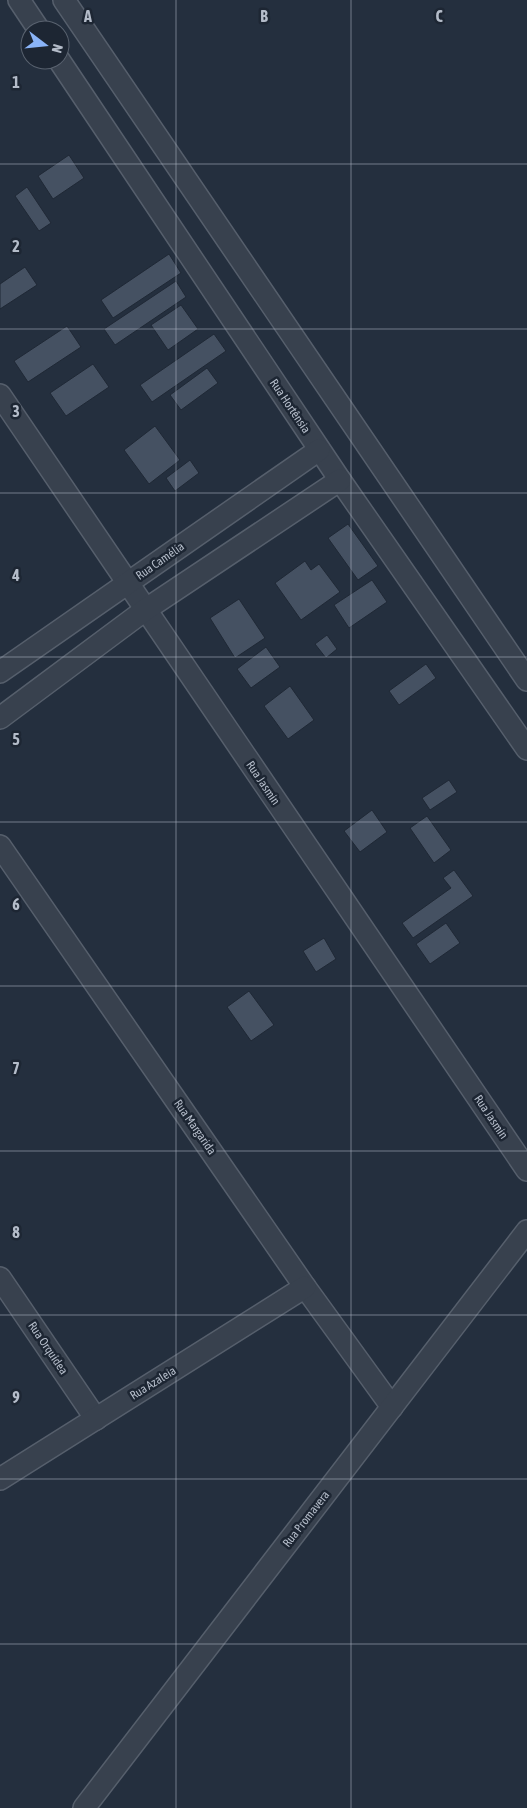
<svg xmlns="http://www.w3.org/2000/svg" width="527" height="1808" viewBox="0 0 527 1808" font-family="'Asap Condensed',sans-serif">
<rect width="100%" height="100%" fill="#242f3e"/>
<g fill="#455162" stroke="#1f2835">
<path d="M 69,155 L 84,178 L 53,199 L 38,176 Z"/>
<path d="M 27,187 L 51,223 L 39,231 L 15,196 Z"/>
<path d="M 169,254 L 181,273 L 113,318 L 101,300 Z"/>
<path d="M 25,267 L 37,285 L 0,309 L 0,284 Z"/>
<path d="M 176,281 L 186,297 L 115,345 L 104,329 Z"/>
<path d="M 181,305 L 198,329 L 168,350 L 151,325 Z"/>
<path d="M 67,326 L 81,347 L 28,382 L 14,361 Z"/>
<path d="M 214,334 L 226,351 L 152,402 L 140,385 Z"/>
<path d="M 93,364 L 109,387 L 66,416 L 50,393 Z"/>
<path d="M 207,368 L 218,383 L 181,410 L 170,395 Z"/>
<path d="M 155,426 L 180,460 L 149,484 L 124,450 Z"/>
<path d="M 190,460 L 199,473 L 175,491 L 166,478 Z"/>
<path d="M 348,524 L 378,566 L 358,580 L 328,538 Z"/>
<path d="M 305,561 L 311,570 L 319,564 L 340,592 L 301,620 L 275,583 Z"/>
<path d="M 372,580 L 387,602 L 349,628 L 334,605 Z"/>
<path d="M 239,599 L 265,638 L 235,658 L 210,618 Z"/>
<path d="M 327,635 L 337,649 L 326,658 L 315,644 Z"/>
<path d="M 266,647 L 280,667 L 251,688 L 237,669 Z"/>
<path d="M 426,664 L 436,678 L 399,705 L 389,691 Z"/>
<path d="M 290,686 L 314,720 L 288,739 L 264,706 Z"/>
<path d="M 449,780 L 457,792 L 430,810 L 422,798 Z"/>
<path d="M 372,810 L 387,832 L 360,852 L 344,831 Z"/>
<path d="M 427,816 L 451,850 L 434,863 L 410,828 Z"/>
<path d="M 454,870 L 473,896 L 413,938 L 402,923 L 451,888 L 443,878 Z"/>
<path d="M 446,923 L 460,943 L 430,964 L 416,944 Z"/>
<path d="M 324,938 L 336,959 L 316,972 L 303,951 Z"/>
<path d="M 249,991 L 274,1025 L 251,1041 L 227,1007 Z"/>
</g>
<g fill="none" stroke-linecap="round" stroke-linejoin="round">
<defs>
<g id="minor">
<path d="M 19,0 L 39,30"/>
<path d="M 64,0 L 527,680"/>
<path d="M 59,60 L 340,480 L 527,749"/>
<path d="M 0,395 L 527,1170"/>
<path d="M 0,672 L 319,450"/>
<path d="M 0,718 L 145,610 L 340,480"/>
<path d="M 0,846 L 305,1287 L 392,1407"/>
<path d="M 0,1278 L 96,1419"/>
<path d="M 0,1479 L 305,1287"/>
<path d="M 84,1808 L 527,1231"/>
</g>
</defs>
<use href="#minor" stroke="#565f6c" stroke-width="24"/>
<use href="#minor" stroke="#38414e" stroke-width="21"/>
</g>
<path fill="none" stroke="#b4bcc9" stroke-width="1" stroke-opacity="0.55" d="M 176,0 L 176,1808M 351,0 L 351,1808M 0,164 L 527,164M 0,329 L 527,329M 0,493 L 527,493M 0,657 L 527,657M 0,822 L 527,822M 0,986 L 527,986M 0,1151 L 527,1151M 0,1315 L 527,1315M 0,1479 L 527,1479M 0,1644 L 527,1644"/>
<g text-anchor="middle" stroke-width="5" stroke-linejoin="round" paint-order="stroke">
<g font-size="12" fill="#b4bcc9" stroke="#1d2633">
<text transform="translate(290 406) rotate(56)" y="4">Rua Hortênsia</text>
<text transform="translate(160 561) rotate(-35)" y="4">Rua Camélia</text>
<text transform="translate(263 783) rotate(56)" y="4">Rua Jasmin</text>
<text transform="translate(491 1117) rotate(56)" y="4">Rua Jasmin</text>
<text transform="translate(195 1127) rotate(55)" y="4">Rua Margarida</text>
<text transform="translate(48 1348) rotate(56)" y="4">Rua Orquídea</text>
<text transform="translate(153 1383) rotate(-32)" y="4">Rua Azaleia</text>
<text transform="translate(306 1519) rotate(-52)" y="4">Rua Promavera</text>
</g>
</g>
<g font-size="16" text-anchor="middle" font-weight="bold" fill="#b4bcc9" stroke="#1d2633" stroke-width="5" stroke-linejoin="round" paint-order="stroke">
<text x="88" y="22">A</text>
<text x="264" y="22">B</text>
<text x="439" y="22">C</text>
<text x="16" y="88">1</text>
<text x="16" y="252">2</text>
<text x="16" y="417">3</text>
<text x="16" y="581">4</text>
<text x="16" y="745">5</text>
<text x="16" y="910">6</text>
<text x="16" y="1074">7</text>
<text x="16" y="1238">8</text>
<text x="16" y="1403">9</text>
</g>
<g transform="translate(45 45) rotate(106)"><circle r="24" fill="#1d2633" stroke="#59626f"/>
<path d="M0-4L9 19L0 12L-9 19Z" fill="#8ab4f8"/>
<text y="-8" font-size="14" font-weight="bold" text-anchor="middle" fill="#b4bcc9">N</text>
</g>
</svg>
